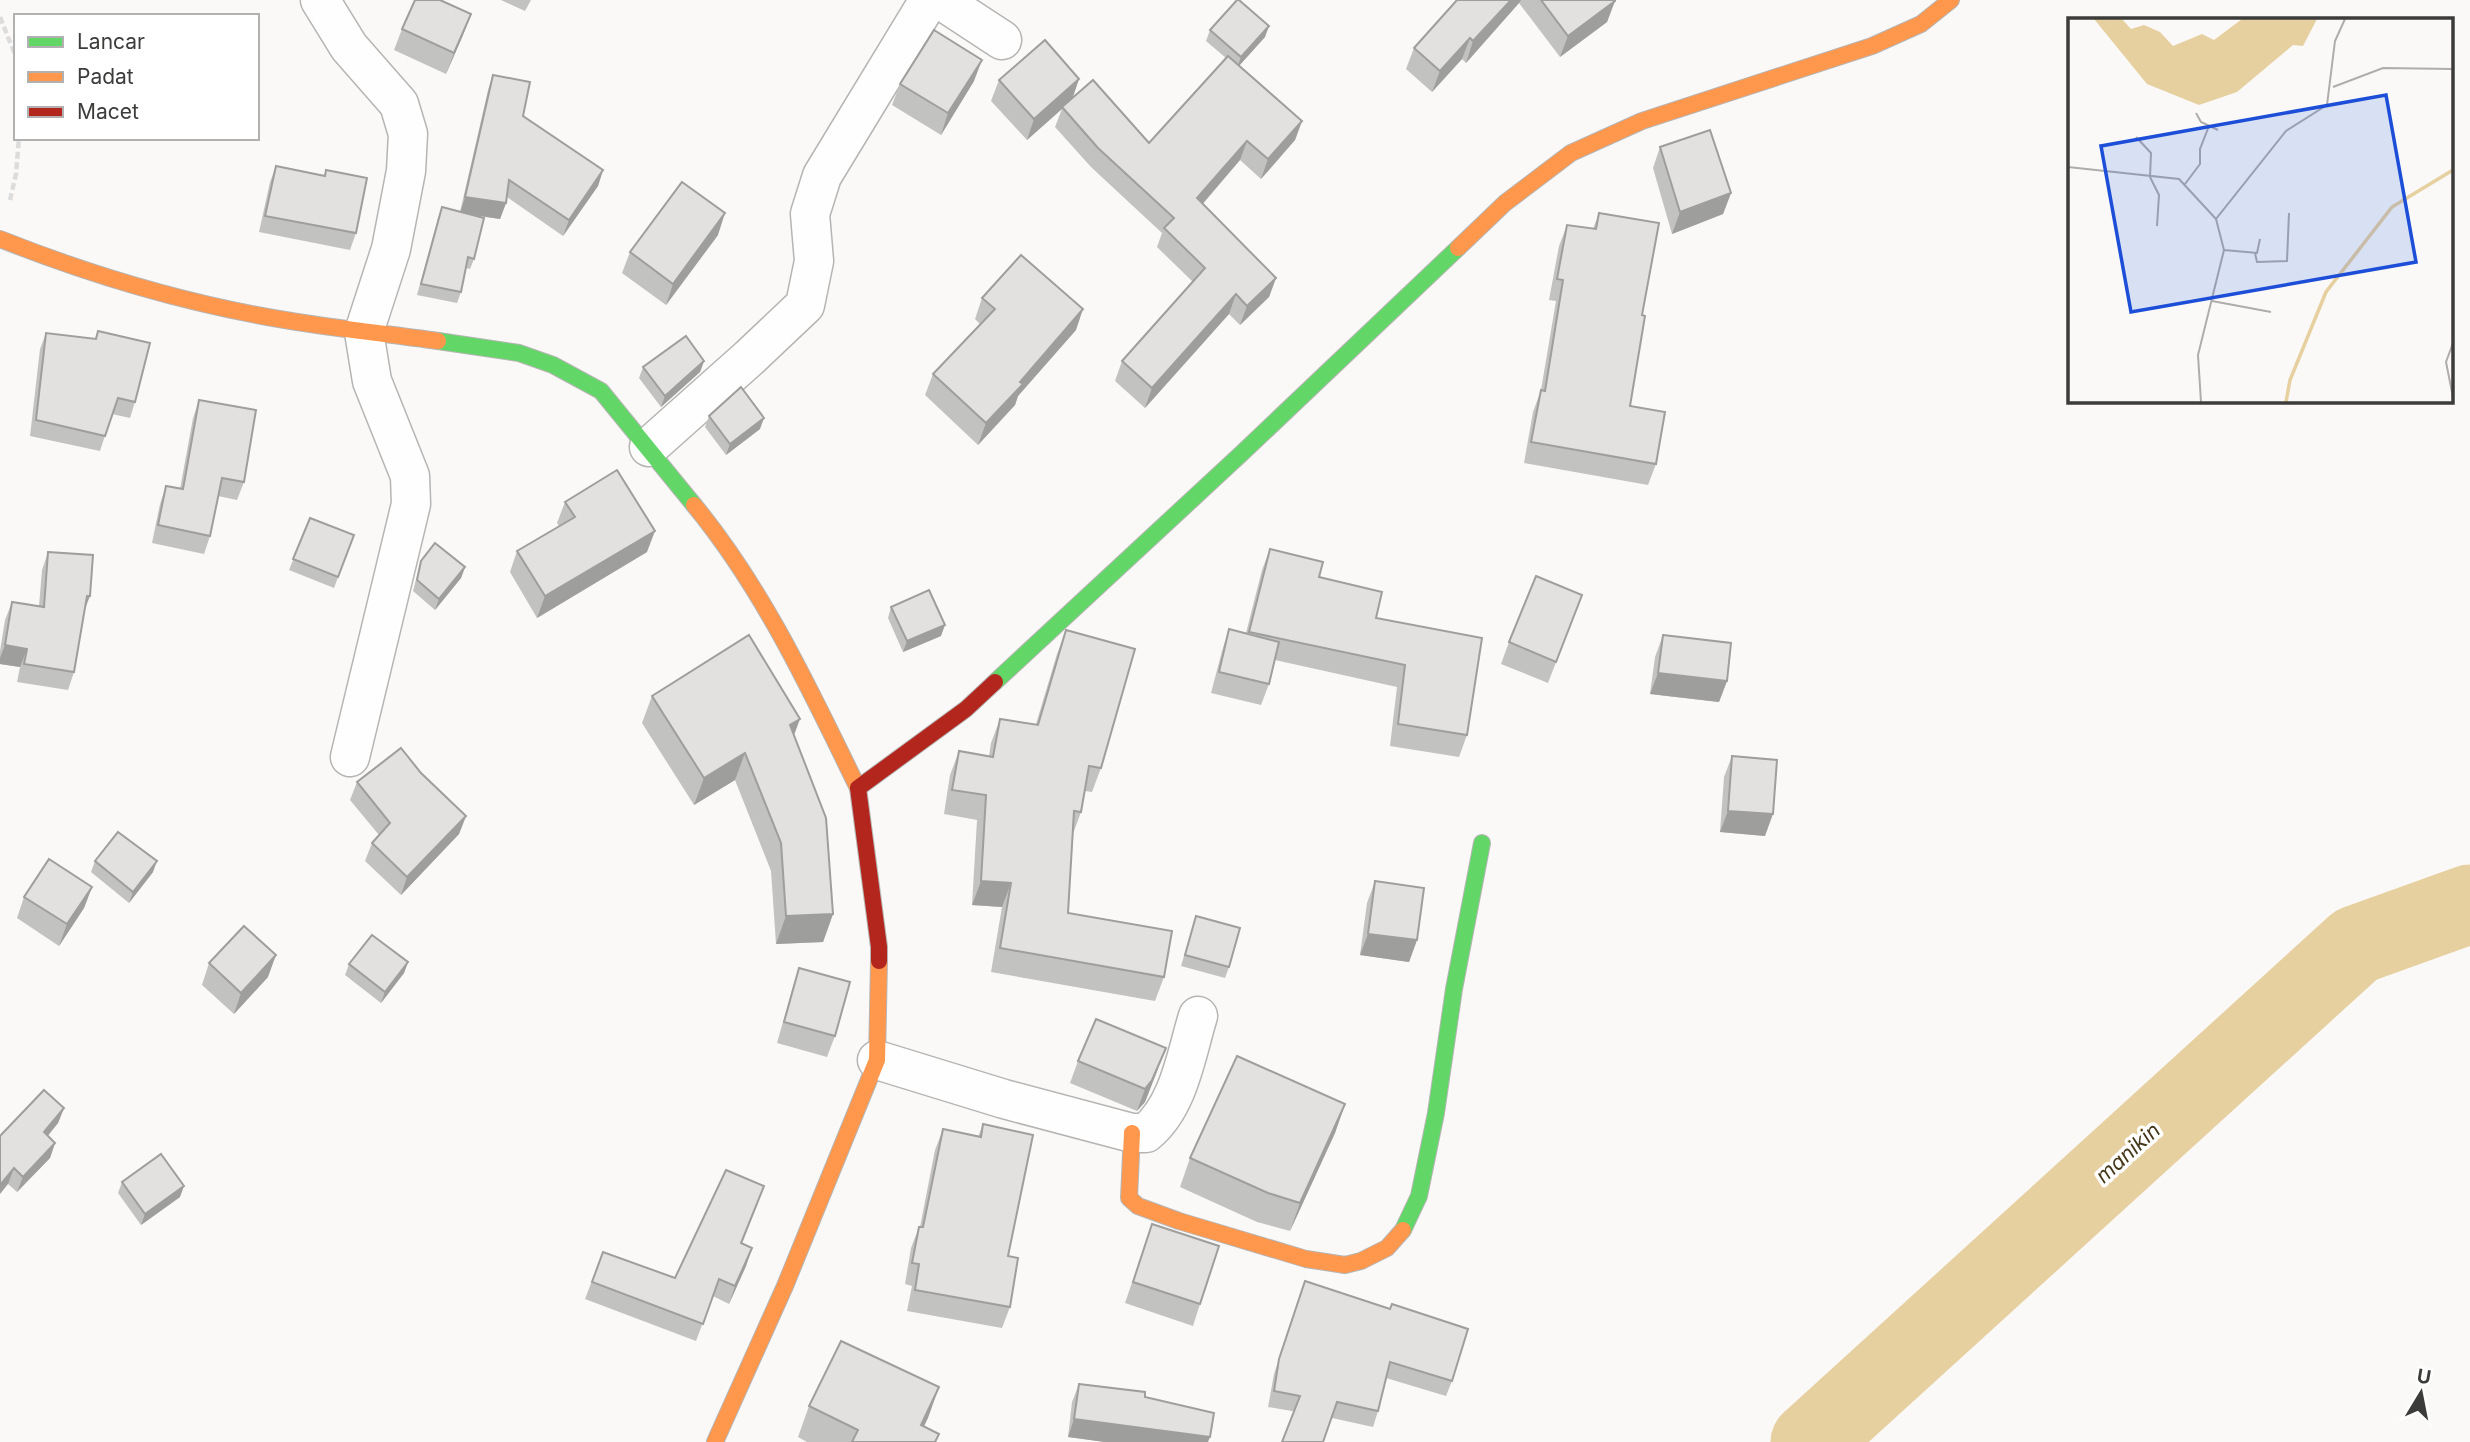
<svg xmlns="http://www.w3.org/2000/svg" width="2470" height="1442" viewBox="0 0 2470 1442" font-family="Inter,sans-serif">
<rect width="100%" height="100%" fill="#faf9f8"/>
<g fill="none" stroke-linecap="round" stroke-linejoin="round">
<path stroke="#e7d0a0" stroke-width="79" d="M 1810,1442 L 2356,945 L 2470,904"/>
<defs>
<g id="street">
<path d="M 320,0 L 349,47 L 399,104 L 408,134 L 406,171 L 391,249 L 364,332 L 372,381 L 410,476 L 411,504 L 350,757"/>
<path d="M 941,0 L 1002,40"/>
<path d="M 649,447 L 749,358 L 805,305 L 814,261 L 810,214 L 822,176 L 929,0"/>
<path d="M 877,1060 L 1004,1099 L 1132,1133 L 1146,1133 C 1179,1106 1186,1055 1198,1016"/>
</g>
<g id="fast">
<path d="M 438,341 L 519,353 L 553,365 L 601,391 L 694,505"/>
<path d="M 995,682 L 1241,454 L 1458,248"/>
<path d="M 1403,1230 L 1419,1196 L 1436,1113 L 1454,989 L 1482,843"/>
</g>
<g id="slow">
<path d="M 0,239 C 93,276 191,305 291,321 C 340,329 389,334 438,341"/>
<path d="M 1458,248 L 1505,203 L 1571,153 L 1642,121 L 1872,46 L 1921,24 L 1951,0"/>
<path d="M 694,505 C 764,590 810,690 858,788"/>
<path d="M 1132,1133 L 1129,1198 L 1138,1206 L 1179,1221 L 1306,1259 L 1345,1265 L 1361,1261 L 1387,1248 L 1403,1230"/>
<path d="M 715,1442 L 785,1286 L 877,1060 L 879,961"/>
</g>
<path id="jam" d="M 879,961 L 879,947 L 858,788 L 966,709 L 995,682"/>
</defs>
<use href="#street" stroke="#b6b5b4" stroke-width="41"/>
<use href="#fast" stroke="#b6b5b4" stroke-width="18"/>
<use href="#slow" stroke="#b6b5b4" stroke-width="18"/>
<use href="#jam" stroke="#b6b5b4" stroke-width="18"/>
<g stroke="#dcdcdc" stroke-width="4.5" stroke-dasharray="7 3.5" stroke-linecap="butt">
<path d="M 0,17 L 16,57"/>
<path d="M 10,200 L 16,174 L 19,138"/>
</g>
<use href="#street" stroke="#fefefe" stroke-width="38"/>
<use href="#fast" stroke="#63d668" stroke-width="16"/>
<use href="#slow" stroke="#ff974d" stroke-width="16"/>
<use href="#jam" stroke="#b3261e" stroke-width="16"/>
</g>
<g fill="#c2c2c1">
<path d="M 501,0 L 531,0 L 525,11 Z"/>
<path d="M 1457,0 L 1615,0 L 1607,22 L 1560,57 L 1519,3 L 1466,63 L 1462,59 L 1432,92 L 1406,69 L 1414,48 Z"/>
<path d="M 402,29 L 463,35 L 446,74 L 394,50 Z"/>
<path d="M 1210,30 L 1265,37 L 1239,66 L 1302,121 L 1295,140 L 1261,179 L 1240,160 L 1203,204 L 1276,278 L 1269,297 L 1240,325 L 1229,314 L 1145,408 L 1115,381 L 1122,361 L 1193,282 L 1157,247 L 1162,233 L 1091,167 L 1055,127 L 1062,109 L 1027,140 L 991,101 L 999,80 L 1072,99 L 1149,143 L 1226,58 L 1206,41 Z"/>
<path d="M 493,75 L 523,116 L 603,170 L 598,186 L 563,236 L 507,197 L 506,203 L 500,219 L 473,215 L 474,259 L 470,269 L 466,268 L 461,292 L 457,303 L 417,295 L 438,218 L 442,207 L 460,212 L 488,90 Z"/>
<path d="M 974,81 L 941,135 L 892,105 L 900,84 Z"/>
<path d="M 1660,147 L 1731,193 L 1723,214 L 1672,234 L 1653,168 Z"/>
<path d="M 276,166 L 324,176 L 326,170 L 356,233 L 350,250 L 259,232 L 270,182 Z"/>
<path d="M 1599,213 L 1642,315 L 1630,406 L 1656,464 L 1648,485 L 1524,463 L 1533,412 L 1541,390 L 1556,301 L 1549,300 L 1559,246 L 1567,225 L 1593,229 Z"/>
<path d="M 718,235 L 666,305 L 622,273 L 630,252 Z"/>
<path d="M 982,298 L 1076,330 L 1018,396 L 1015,405 L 978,445 L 925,395 L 933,374 L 980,324 L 975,319 Z"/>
<path d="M 98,331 L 135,402 L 130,418 L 112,414 L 100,451 L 30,436 L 40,349 L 46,333 L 95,339 Z"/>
<path d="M 704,361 L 700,372 L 661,407 L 639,378 L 643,367 Z"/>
<path d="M 199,400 L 244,482 L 237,500 L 218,496 L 210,536 L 204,554 L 152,543 L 160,504 L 166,486 L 180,489 L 193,418 Z"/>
<path d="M 709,416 L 760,429 L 726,455 L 705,427 Z"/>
<path d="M 565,502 L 647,552 L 537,618 L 510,572 L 517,551 L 559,526 L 557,523 Z"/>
<path d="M 310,518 L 354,535 L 334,588 L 289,570 Z"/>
<path d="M 1270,549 L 1319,577 L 1376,618 L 1467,735 L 1459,757 L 1390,746 L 1397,687 L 1275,660 L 1269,684 L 1261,705 L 1211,693 L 1222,651 L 1229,629 L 1246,633 L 1262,570 Z"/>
<path d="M 48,552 L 84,612 L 74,672 L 68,690 L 17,682 L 20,667 L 0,664 L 0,651 L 5,620 L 12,602 L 39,606 L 42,570 Z"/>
<path d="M 421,561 L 465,567 L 461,578 L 435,610 L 413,591 Z"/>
<path d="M 1582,595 L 1548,683 L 1501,664 L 1509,642 Z"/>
<path d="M 891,607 L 941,636 L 903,652 L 888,618 Z"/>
<path d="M 1066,630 L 1101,768 L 1092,792 L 1085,791 L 1081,812 L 1073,834 L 1068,913 L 1164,977 L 1155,1001 L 991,972 L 1002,907 L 972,905 L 977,820 L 944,814 L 950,775 L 959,751 L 989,756 L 991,743 L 1000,719 L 1036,724 L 1057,654 Z"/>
<path d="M 1663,635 L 1727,681 L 1719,702 L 1650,694 L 1655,657 Z"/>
<path d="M 652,696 L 794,736 L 833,914 L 823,942 L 776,944 L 771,871 L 735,780 L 694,805 L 642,723 Z"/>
<path d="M 1732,756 L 1765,836 L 1720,832 L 1724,777 Z"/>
<path d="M 421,773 L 466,816 L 459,834 L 401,895 L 365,861 L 372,843 L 379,835 L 350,800 L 357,782 Z"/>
<path d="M 95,861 L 153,872 L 129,903 L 91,872 Z"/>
<path d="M 1375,881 L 1417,940 L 1409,962 L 1360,955 L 1367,903 Z"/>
<path d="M 92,887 L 84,908 L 59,946 L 17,918 L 24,897 Z"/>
<path d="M 1196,916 L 1229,967 L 1225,978 L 1181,966 Z"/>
<path d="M 408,962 L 404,973 L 381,1003 L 345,975 L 349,964 Z"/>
<path d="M 209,963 L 268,977 L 234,1014 L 202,985 Z"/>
<path d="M 799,968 L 835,1036 L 827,1057 L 777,1043 L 792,990 Z"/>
<path d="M 1078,1061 L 1158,1069 L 1145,1102 L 1137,1111 L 1070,1083 Z"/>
<path d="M 1345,1104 L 1335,1133 L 1290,1231 L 1257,1222 L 1180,1187 L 1190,1158 Z"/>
<path d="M 64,1108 L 58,1123 L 48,1136 L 55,1143 L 50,1158 L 17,1192 L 8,1184 L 0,1136 Z"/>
<path d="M 983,1124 L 1008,1256 L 1010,1307 L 1002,1328 L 907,1311 L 912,1286 L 905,1284 L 911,1248 L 919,1227 L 920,1227 L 935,1150 L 943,1129 L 978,1137 Z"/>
<path d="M 122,1182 L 180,1197 L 141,1225 L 118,1193 Z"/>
<path d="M 758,1203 L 742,1244 L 752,1248 L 746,1266 L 729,1304 L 713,1296 L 696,1341 L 585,1299 L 603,1252 L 675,1278 Z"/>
<path d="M 1152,1224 L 1200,1304 L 1193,1326 L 1125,1303 Z"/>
<path d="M 1305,1281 L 1452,1381 L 1446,1396 L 1386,1378 L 1378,1411 L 1373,1427 L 1332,1418 L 1268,1407 L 1274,1374 Z"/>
<path d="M 1079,1384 L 1145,1397 L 1208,1442 L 1105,1442 L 1068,1437 L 1072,1402 Z"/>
<path d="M 939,1387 L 924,1427 L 939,1434 L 936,1442 L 807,1442 L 798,1437 L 809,1406 Z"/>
</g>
<g fill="#9e9e9d">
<path d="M 1511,0 L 1521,0 L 1519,3 L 1466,63 L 1473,41 Z"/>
<path d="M 1615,1 L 1607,22 L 1560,57 L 1568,36 Z"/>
<path d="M 471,14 L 463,35 L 446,74 L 454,53 Z"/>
<path d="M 1269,26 L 1265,37 L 1237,68 L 1241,57 Z"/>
<path d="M 1470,38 L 1462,59 L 1432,92 L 1440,71 Z"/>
<path d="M 982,60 L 974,81 L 941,135 L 948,113 Z"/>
<path d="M 1079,79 L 1072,100 L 1027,140 L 1034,119 Z"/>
<path d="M 1302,121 L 1295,140 L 1261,179 L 1268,159 Z"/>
<path d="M 1247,141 L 1240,160 L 1190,218 L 1197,198 Z"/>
<path d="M 603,170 L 598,186 L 563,236 L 569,220 Z"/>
<path d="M 1731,193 L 1723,214 L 1672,234 L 1680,212 Z"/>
<path d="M 465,197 L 506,203 L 500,219 L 460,213 Z"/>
<path d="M 725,213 L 718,235 L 666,305 L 673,284 Z"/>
<path d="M 1276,278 L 1269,297 L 1240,325 L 1247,306 Z"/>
<path d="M 1236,294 L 1229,314 L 1145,408 L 1152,388 Z"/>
<path d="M 1083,309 L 1076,330 L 1018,396 L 1015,405 L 978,445 L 986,423 L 1020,382 Z"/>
<path d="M 704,361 L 700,372 L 661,407 L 665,396 Z"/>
<path d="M 764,418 L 760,429 L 726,455 L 730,444 Z"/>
<path d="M 655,531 L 647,552 L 537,618 L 545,596 Z"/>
<path d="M 465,567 L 461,578 L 435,610 L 439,599 Z"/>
<path d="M 87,596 L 90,596 L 83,614 Z"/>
<path d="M 945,625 L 941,636 L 903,652 L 907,641 Z"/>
<path d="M 5,645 L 27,649 L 20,667 L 0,664 L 0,658 Z"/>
<path d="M 1658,673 L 1727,681 L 1719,702 L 1650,694 Z"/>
<path d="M 800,719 L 790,746 L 790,725 Z"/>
<path d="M 745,753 L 735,780 L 694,805 L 704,778 Z"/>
<path d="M 1728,811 L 1773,814 L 1765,836 L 1720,832 Z"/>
<path d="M 466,816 L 459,834 L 401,895 L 407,877 Z"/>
<path d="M 157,861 L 153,872 L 129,903 L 133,892 Z"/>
<path d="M 981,881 L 1011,883 L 1002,907 L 972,905 Z"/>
<path d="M 92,887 L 84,908 L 59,946 L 67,924 Z"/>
<path d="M 833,914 L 823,942 L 776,944 L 786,916 Z"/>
<path d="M 1368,934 L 1417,940 L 1409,962 L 1360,955 Z"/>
<path d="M 276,955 L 268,977 L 234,1014 L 241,993 Z"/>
<path d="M 408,962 L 404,973 L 381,1003 L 385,992 Z"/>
<path d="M 1166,1048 L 1145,1102 L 1137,1111 L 1145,1089 Z"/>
<path d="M 1345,1104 L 1335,1133 L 1290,1231 L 1300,1203 Z"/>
<path d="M 64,1108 L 58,1123 L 38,1147 L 44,1132 Z"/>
<path d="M 55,1143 L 50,1158 L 17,1192 L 23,1177 Z"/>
<path d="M 14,1168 L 8,1184 L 0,1194 L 0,1185 Z"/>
<path d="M 184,1186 L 180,1197 L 141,1225 L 145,1214 Z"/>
<path d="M 752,1248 L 746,1266 L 729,1304 L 735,1286 Z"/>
<path d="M 939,1387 L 928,1418 L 916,1442 L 921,1425 Z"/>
<path d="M 1074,1419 L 1210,1437 L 1208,1442 L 1105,1442 L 1068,1437 Z"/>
</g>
<g fill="#e2e1e0" stroke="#9e9e9d" stroke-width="2">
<path d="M 415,0 L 440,0 L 471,14 L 454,53 L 402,29 Z"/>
<path d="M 1237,0 L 1239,0 L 1269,26 L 1241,57 L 1210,30 Z"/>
<path d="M 1457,0 L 1511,0 L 1473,41 L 1470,38 L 1440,71 L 1414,48 Z"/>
<path d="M 1541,0 L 1615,0 L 1615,1 L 1568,36 Z"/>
<path d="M 934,30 L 982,60 L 948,113 L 900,84 Z"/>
<path d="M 1045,40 L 1079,79 L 1034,119 L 999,80 Z"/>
<path d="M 1228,56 L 1302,121 L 1268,159 L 1247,141 L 1197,198 L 1276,278 L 1247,306 L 1236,294 L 1152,388 L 1122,361 L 1205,268 L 1164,228 L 1174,218 L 1098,148 L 1062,107 L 1093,80 L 1149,143 Z"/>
<path d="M 493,75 L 530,82 L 523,116 L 603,170 L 569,220 L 509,180 L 506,203 L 465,197 Z"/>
<path d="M 1710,130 L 1731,193 L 1680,212 L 1660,147 Z"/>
<path d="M 276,166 L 325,176 L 326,170 L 367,178 L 356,233 L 265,216 Z"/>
<path d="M 682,182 L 725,213 L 673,284 L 630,252 Z"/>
<path d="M 442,207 L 484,218 L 474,259 L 468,257 L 461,292 L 421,284 Z"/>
<path d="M 1599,213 L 1659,223 L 1642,315 L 1645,316 L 1630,406 L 1665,412 L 1656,464 L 1531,442 L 1541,390 L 1545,391 L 1563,280 L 1557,279 L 1567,225 L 1596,229 Z"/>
<path d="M 1021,255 L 1083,309 L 1020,382 L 1023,384 L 986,423 L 933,374 L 995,309 L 982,298 Z"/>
<path d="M 98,331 L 150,343 L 135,402 L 118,398 L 105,436 L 36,420 L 46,333 L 96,339 Z"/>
<path d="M 686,336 L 704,361 L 665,396 L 643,367 Z"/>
<path d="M 741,387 L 764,418 L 730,444 L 709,416 Z"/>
<path d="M 199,400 L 256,410 L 244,482 L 222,478 L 210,536 L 158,525 L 166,486 L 183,489 Z"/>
<path d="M 617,470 L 655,531 L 545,596 L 517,551 L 575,517 L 565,502 Z"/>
<path d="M 310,518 L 354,535 L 338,577 L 293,559 Z"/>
<path d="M 435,543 L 465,567 L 439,599 L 417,580 L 421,561 Z"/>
<path d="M 1270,549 L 1323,562 L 1319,577 L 1382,592 L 1376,618 L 1482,638 L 1467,735 L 1398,724 L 1405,665 L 1249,632 Z"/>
<path d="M 48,552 L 93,555 L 90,596 L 87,596 L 74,672 L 24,664 L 27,649 L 5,645 L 12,602 L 44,607 Z"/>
<path d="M 1536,576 L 1582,595 L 1556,662 L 1509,642 Z"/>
<path d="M 929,590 L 945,625 L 907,641 L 891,607 Z"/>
<path d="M 1229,629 L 1279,642 L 1269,684 L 1219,672 Z"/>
<path d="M 1066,630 L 1135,649 L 1101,768 L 1089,766 L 1081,812 L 1074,811 L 1068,913 L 1172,931 L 1164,977 L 1000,948 L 1011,883 L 981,881 L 986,795 L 952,790 L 959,751 L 993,757 L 1000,719 L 1038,725 Z"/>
<path d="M 749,635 L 800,719 L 790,725 L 826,818 L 833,914 L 786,916 L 781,843 L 745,753 L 704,778 L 652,696 Z"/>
<path d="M 1663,635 L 1731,643 L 1727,681 L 1658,673 Z"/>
<path d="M 401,748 L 421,773 L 466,816 L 407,877 L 372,843 L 390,823 L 357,782 Z"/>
<path d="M 1732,756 L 1777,760 L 1773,814 L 1728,811 Z"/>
<path d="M 118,832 L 157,861 L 133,892 L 95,861 Z"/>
<path d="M 49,859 L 92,887 L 67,924 L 24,897 Z"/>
<path d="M 1375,881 L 1424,888 L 1417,940 L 1368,934 Z"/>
<path d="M 1196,916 L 1240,928 L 1229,967 L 1185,955 Z"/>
<path d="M 244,926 L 276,955 L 241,993 L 209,963 Z"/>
<path d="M 372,935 L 408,962 L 385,992 L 349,964 Z"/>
<path d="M 799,968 L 850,982 L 835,1036 L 784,1022 Z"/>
<path d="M 1096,1019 L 1166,1048 L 1152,1080 L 1145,1089 L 1078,1061 Z"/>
<path d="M 1237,1056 L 1345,1104 L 1300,1203 L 1268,1193 L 1190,1158 Z"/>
<path d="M 44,1090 L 64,1108 L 44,1132 L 55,1143 L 23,1177 L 14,1168 L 0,1185 L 0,1136 Z"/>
<path d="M 983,1124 L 1033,1135 L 1008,1256 L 1018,1258 L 1010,1307 L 915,1290 L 919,1264 L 912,1263 L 919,1227 L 923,1227 L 943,1129 L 981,1137 Z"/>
<path d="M 161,1154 L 184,1186 L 145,1214 L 122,1182 Z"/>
<path d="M 726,1170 L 764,1186 L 741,1243 L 752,1248 L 735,1286 L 719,1279 L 703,1324 L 592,1282 L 603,1252 L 675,1278 Z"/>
<path d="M 1152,1224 L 1219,1246 L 1200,1304 L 1133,1282 Z"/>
<path d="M 1305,1281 L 1390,1309 L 1392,1304 L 1468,1329 L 1452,1381 L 1390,1362 L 1378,1411 L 1337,1402 L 1323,1442 L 1282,1442 L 1300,1396 L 1274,1391 L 1279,1359 Z"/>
<path d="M 841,1341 L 939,1387 L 921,1425 L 939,1434 L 935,1442 L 852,1442 L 858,1430 L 809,1406 Z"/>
<path d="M 1079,1384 L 1145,1392 L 1145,1397 L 1214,1413 L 1210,1437 L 1074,1419 Z"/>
</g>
<g text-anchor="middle" stroke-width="7" stroke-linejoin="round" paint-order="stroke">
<g font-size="21" font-style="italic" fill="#453719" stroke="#fff">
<text transform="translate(2128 1153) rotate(-42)" y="7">manikin</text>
</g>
</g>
<g transform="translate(2068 18)">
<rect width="385" height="385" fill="#faf9f8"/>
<path d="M 26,1 L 54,1 L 63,11 L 76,7 L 92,14 L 105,28 L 134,16 L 146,22 L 174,1 L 249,1 L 235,28 L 225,27 L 169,74 L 131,87 L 79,66 Z" fill="#e7d0a0"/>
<path fill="none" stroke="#e7d0a0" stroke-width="3.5" d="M 218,384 L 222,362 L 258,274 L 324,189 L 385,152"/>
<path fill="none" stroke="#aeadac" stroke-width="2" d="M 265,69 L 315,50 L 385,51M 128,95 L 133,104 L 150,112M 68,119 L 83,135 L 82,159 L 91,177 L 89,208M 0,149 L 111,161 L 148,201M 117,166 L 132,146 L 132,131 L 141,108M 156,232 L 189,235 L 192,221M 187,235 L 189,244 L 219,243 L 221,195M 144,283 L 203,294M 385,325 L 378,344 L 385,379M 133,384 L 130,337 L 156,232 L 148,201 L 218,113 L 259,87 L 267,23 L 277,1"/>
<path fill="#1d4ed8" fill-opacity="0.15" stroke="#1d4ed8" stroke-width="3.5" d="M 318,77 L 348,244 L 63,294 L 33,128 Z"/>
<rect width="385" height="385" fill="none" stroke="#3c3c3b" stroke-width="3.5"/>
</g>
<rect x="14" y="14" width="245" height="126" fill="#ffffff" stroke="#b1b1b1" stroke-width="2"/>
<rect x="28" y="37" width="35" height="10" fill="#63d668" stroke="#b1b1b1" stroke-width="2"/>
<text x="77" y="49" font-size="21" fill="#3c3c3b">Lancar</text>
<rect x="28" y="72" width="35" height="10" fill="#ff974d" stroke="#b1b1b1" stroke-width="2"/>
<text x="77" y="84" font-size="21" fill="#3c3c3b">Padat</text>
<rect x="28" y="107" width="35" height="10" fill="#b3261e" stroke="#b1b1b1" stroke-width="2"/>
<text x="77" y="119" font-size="21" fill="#3c3c3b">Macet</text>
<g transform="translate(2421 1393) rotate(10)" stroke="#ffffff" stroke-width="5" paint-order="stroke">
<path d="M0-5L12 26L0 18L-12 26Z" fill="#3c3c3b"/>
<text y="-10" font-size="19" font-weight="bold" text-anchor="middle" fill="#3c3c3b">U</text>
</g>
</svg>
